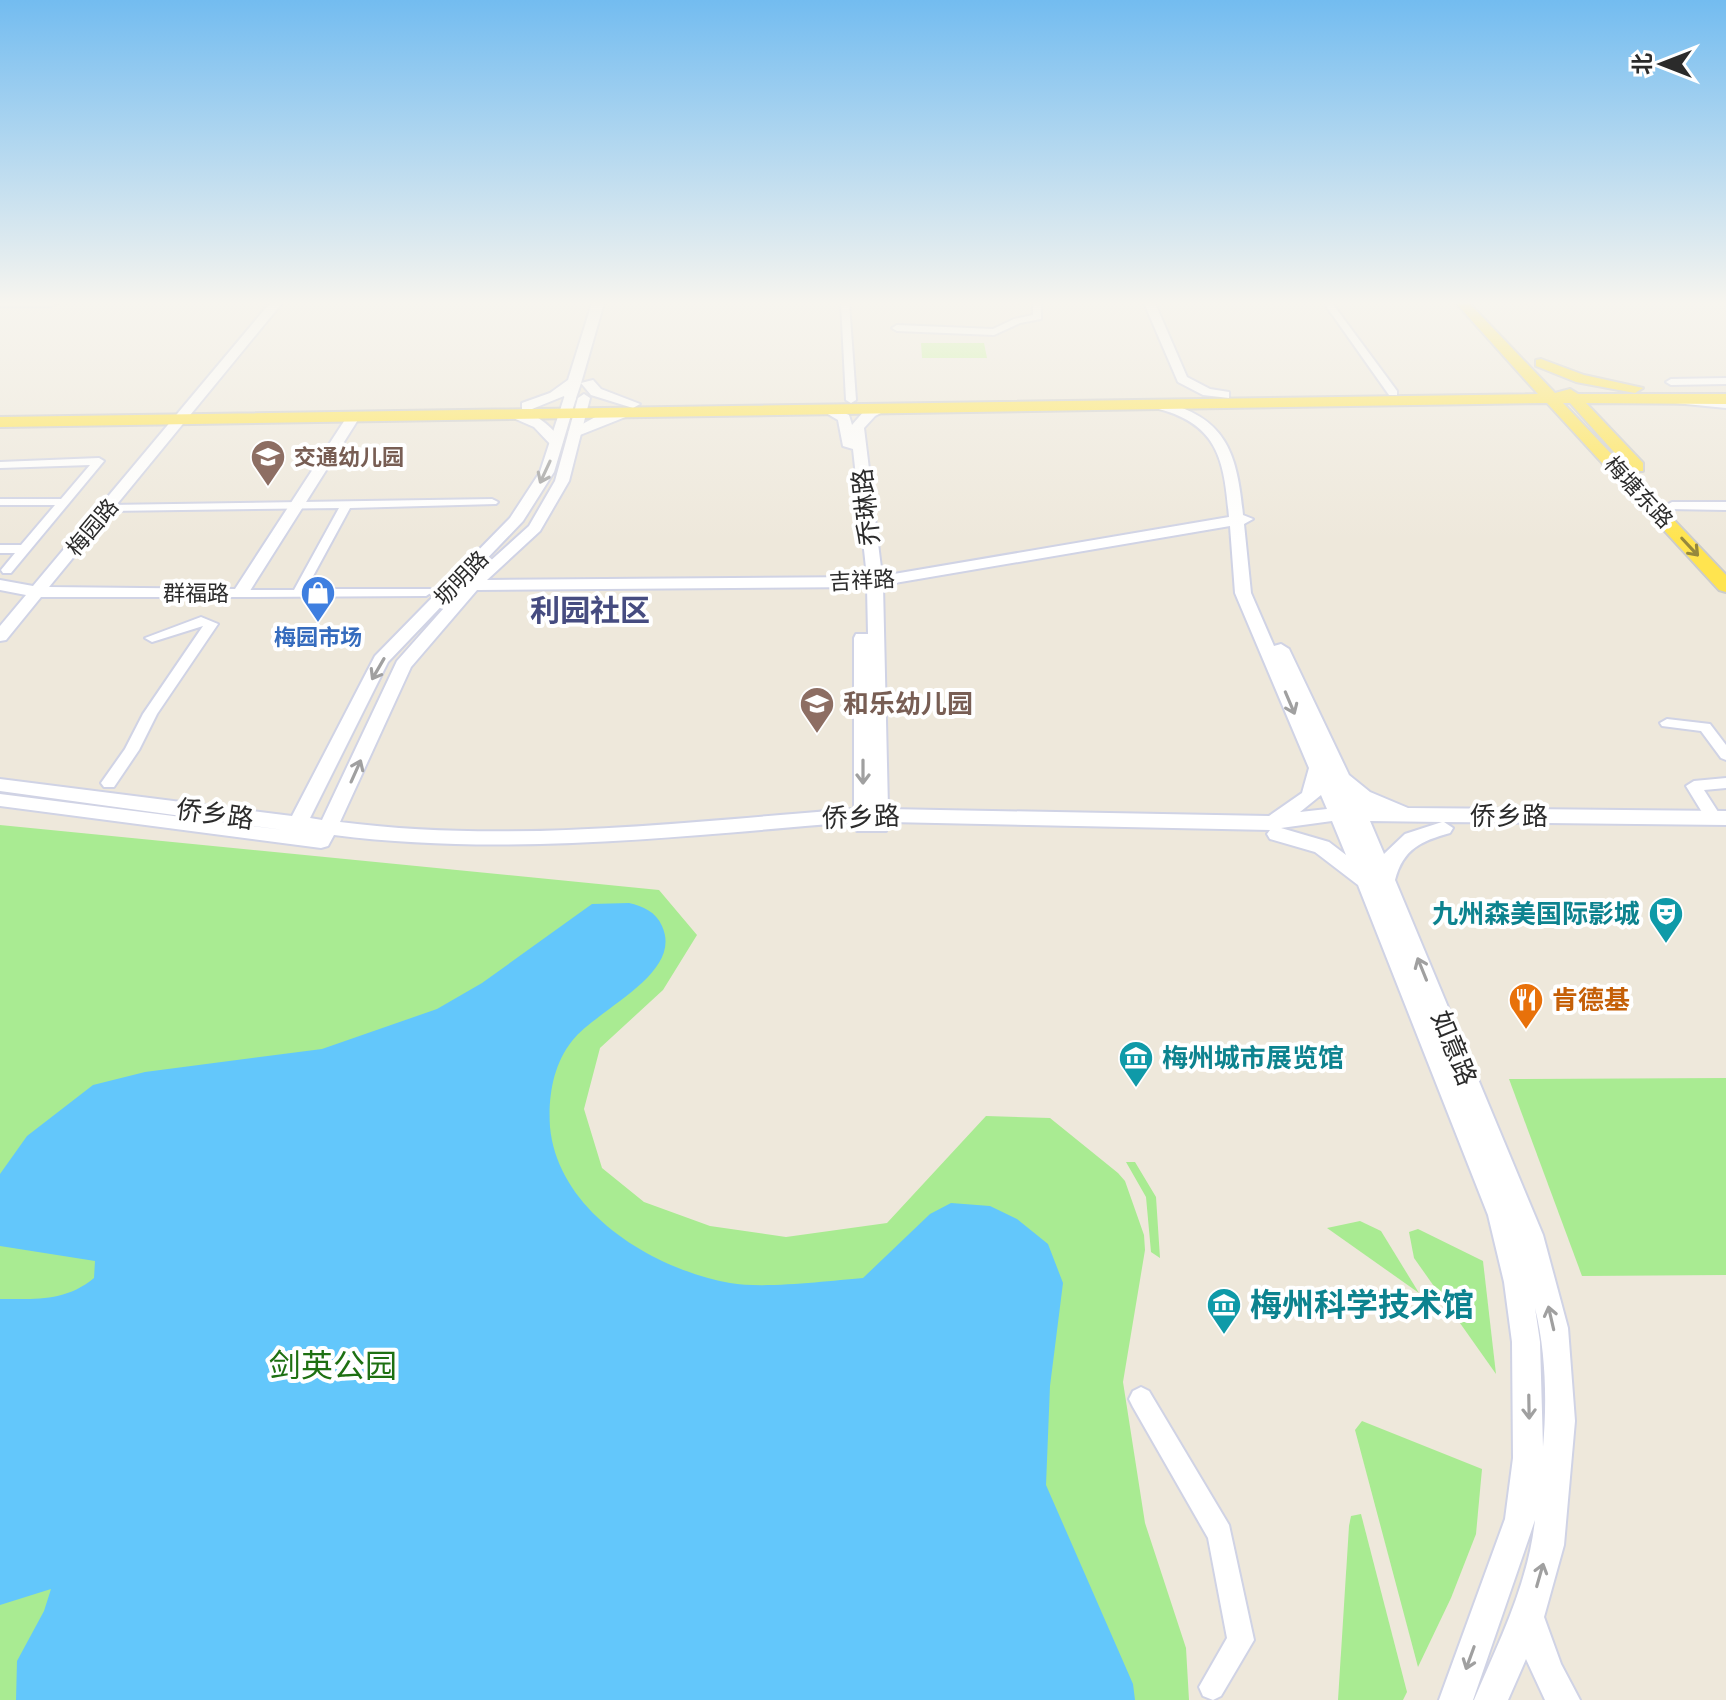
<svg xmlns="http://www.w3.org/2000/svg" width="1726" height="1700" viewBox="0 0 1726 1700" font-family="Karla,'Noto Sans SC',sans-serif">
<rect width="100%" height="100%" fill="#eee8db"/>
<g fill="#a9eb92">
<path d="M 0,825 L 659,890 L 697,935 L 663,990 L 600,1048 L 584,1109 L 602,1168 L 644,1202 L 710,1226 L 786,1237 L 887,1223 L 986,1116 L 1050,1118 L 1118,1173 L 1125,1181 L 1144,1235 L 1145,1250 L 1123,1382 L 1145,1523 L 1186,1648 L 1189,1700 L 0,1700 Z"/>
<path d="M 1726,1078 L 1726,1275 L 1582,1276 L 1509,1079 Z"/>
<path d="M 1126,1162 L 1135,1162 L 1156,1197 L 1160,1258 L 1151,1252 L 1146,1197 Z"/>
<path d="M 1360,1221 L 1381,1231 L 1419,1293 L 1327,1228 Z"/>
<path d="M 1418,1229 L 1483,1261 L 1496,1374 L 1414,1258 L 1409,1232 Z"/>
<path d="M 1362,1421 L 1482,1469 L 1476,1534 L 1451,1598 L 1418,1667 L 1355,1430 Z"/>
<path d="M 1361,1514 L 1407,1692 L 1403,1700 L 1338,1700 L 1349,1526 L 1351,1516 Z"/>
</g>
<path fill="#bff38d" d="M 921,343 L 984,343 L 987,358 L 922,358 Z"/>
<path fill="#63c7fb" d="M 629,903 C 643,906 656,912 662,926 C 684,974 598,1008 572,1041 C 553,1065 548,1097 550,1127 C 558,1212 653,1269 730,1283 C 765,1289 826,1281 863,1278 L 930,1214 L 951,1203 L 990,1206 L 1017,1219 L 1048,1244 L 1063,1283 L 1050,1386 L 1046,1485 L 1133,1684 L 1135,1700 L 16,1700 L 17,1661 L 44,1611 L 51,1589 L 0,1605 L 0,1299 C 35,1299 65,1302 94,1278 L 95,1261 L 0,1246 L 0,1174 L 27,1136 L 93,1085 L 145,1072 L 322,1049 L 437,1009 L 482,983 L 592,904 Z"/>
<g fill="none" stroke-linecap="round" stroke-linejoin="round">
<defs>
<g id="minor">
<path d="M 841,303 L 849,303 L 856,400 L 851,403 L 846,400 Z"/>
<path d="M 1033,303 L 1041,303 L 1041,319 L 1020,323 L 994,335 L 897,331 L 892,328 L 897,325 L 993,329 L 1014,319 L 1033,315 Z"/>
<path d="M 1324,303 L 1332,303 L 1397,391 L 1397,395 L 1389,395 Z"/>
<path d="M 1726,378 L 1726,384 L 1671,385 L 1666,382 L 1671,379 Z"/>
<path d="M 99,458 L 104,461 L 11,573 L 3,573 L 1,570 L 15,553 L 0,553 L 0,545 L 21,545 L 55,505 L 0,505 L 0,499 L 61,499 L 90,465 L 0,468 L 0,462 Z"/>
<path d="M 492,499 L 498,502 L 496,504 L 350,508 L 306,589 L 430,589 L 432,592 L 426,596 L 236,597 L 236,591 L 240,590 L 294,590 L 339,508 L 108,511 L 102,508 L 108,505 Z"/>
<path d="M 201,617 L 218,624 L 157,714 L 139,750 L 114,787 L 104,787 L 101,783 L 125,749 L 143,714 L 203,626 L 152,642 L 145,638 Z"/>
<path d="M 1667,719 L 1710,724 L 1726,745 L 1726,760 L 1721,758 L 1701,731 L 1662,726 L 1660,723 Z"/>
<path d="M 1726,778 L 1726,788 L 1704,790 L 1722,818 L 1714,823 L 1708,822 L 1686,786 L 1694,781 Z"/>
<path d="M 1141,1387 L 1149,1391 L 1229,1525 L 1254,1640 L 1221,1696 L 1213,1700 L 1203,1696 L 1199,1687 L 1227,1638 L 1208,1538 L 1133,1407 L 1129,1399 L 1133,1391 Z"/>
</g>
<g id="tertiary">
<path d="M 0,303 L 57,303 L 51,306 L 0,306 Z"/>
<path d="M 270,303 L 282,303 L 49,587 L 235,589 L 350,412 L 360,412 L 361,415 L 246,597 L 41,597 L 6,640 L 0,641 L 0,626 L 26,595 L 0,590 L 0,580 L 33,586 Z"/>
<path d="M 1144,303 L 1155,303 L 1187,377 L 1210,389 L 1229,392 L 1229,398 L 1203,395 L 1178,382 Z"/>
<path d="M 570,394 L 576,398 L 554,472 L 523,521 L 388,662 L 310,818 L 322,820 L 397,661 L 467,582 L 529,526 L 555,481 L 578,398 L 584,394 L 590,398 L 569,481 L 540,531 L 487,580 L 867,577 L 853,449 L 843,446 L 838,420 L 821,410 L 827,406 L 849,415 L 852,425 L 865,410 L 881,406 L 887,410 L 875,416 L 864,428 L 882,576 L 1229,517 C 1224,459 1218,423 1155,408 L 1155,402 L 1160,401 C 1226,417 1237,452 1243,515 L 1253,519 L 1244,524 L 1251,593 L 1274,646 L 1281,644 L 1289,649 L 1349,775 L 1370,792 L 1408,808 L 1726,811 L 1726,825 L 1444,822 L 1453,828 L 1450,833 C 1421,841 1403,849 1395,880 L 1543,1235 L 1568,1328 L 1575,1421 L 1564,1545 L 1544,1617 L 1561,1664 L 1580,1700 L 1545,1700 L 1526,1659 L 1508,1700 L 1474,1700 C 1499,1641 1528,1585 1535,1520 L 1473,1700 L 1439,1700 L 1505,1519 L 1513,1458 L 1512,1342 L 1504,1282 L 1488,1215 L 1358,885 L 1315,852 L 1270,839 L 1267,834 L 1270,830 L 889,822 L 886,831 L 857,831 L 854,822 C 682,836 507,857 334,835 L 328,846 L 321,848 L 0,806 L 0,794 L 284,830 L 0,791 L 0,779 L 292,816 L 375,656 L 510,518 L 540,472 L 564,398 ZM 1230,526 L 1235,593 L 1309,768 L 1302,793 L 1269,816 L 888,809 L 883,585 ZM 867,587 L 868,634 L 856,634 L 854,638 L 854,809 C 684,822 511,844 340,822 L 411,667 L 477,590 ZM 1321,795 L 1327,809 L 1300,812 ZM 1332,821 L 1346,855 L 1329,842 L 1281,828 ZM 1370,821 L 1442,822 L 1405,834 L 1384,854 ZM 1535,1308 C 1546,1352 1547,1403 1543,1447 L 1540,1342 Z"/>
<path d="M 1672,502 L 1726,502 L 1726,510 L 1667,509 L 1665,506 Z"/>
</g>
<g id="secondary">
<path d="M 592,303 L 604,303 L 581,383 L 593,380 L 601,389 L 640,404 L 633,408 L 591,395 L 581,383 L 575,401 L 565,401 L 564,396 L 532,409 L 522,409 L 522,403 L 550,393 L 568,380 Z"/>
<path d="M 1680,396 L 1726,400 L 1726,408 L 1675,403 L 1673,400 Z"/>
<path d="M 623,409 L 630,413 L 628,416 L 580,435 L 568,432 L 599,415 Z"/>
<path d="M 511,411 C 533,409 551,426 563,442 L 551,445 L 534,427 L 511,417 Z"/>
</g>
<g id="primary">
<path d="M 1456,303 L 1469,303 L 1555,393 L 1570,389 L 1578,394 L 1726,394 L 1726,404 L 1586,403 L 1643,463 L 1643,471 L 1631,471 L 1570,403 L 1563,403 L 1726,575 L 1726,592 L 1719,590 L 1547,403 L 0,427 L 0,417 L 1538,394 Z"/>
<path d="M 1541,359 L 1584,375 L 1643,388 L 1635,393 L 1576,382 L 1536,366 L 1536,360 Z"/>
</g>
</defs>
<use href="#minor" stroke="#d0d3e5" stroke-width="4"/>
<use href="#tertiary" stroke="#d0d3e5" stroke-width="4"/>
<use href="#secondary" stroke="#d0d3e5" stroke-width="4"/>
<use href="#primary" stroke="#ccc" stroke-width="4"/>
<use href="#minor" fill="#fff" fill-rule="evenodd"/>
<use href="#tertiary" fill="#fff" fill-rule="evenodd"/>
<use href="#secondary" fill="#fff" fill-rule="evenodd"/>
<use href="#primary" fill="#ffe44f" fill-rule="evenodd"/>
</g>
<defs><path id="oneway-shaft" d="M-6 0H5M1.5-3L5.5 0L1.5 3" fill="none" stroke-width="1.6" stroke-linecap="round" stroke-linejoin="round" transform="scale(2)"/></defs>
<g stroke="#a0a0a0">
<use href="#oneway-shaft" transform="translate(545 472) rotate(115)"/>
<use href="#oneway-shaft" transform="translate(378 669) rotate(120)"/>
<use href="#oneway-shaft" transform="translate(1290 703) rotate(67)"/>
<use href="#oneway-shaft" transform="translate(356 771) rotate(-66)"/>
<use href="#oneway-shaft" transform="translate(863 772) rotate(90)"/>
<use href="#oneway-shaft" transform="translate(1422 969) rotate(-112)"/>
<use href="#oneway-shaft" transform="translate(1551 1318) rotate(-103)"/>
<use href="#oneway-shaft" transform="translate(1529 1407) rotate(89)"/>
<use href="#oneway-shaft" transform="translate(1540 1575) rotate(-74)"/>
<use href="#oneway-shaft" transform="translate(1470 1658) rotate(110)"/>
</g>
<use stroke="#95883d" href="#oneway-shaft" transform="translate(1690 547) rotate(47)"/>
<linearGradient id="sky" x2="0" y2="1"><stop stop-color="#73bcf0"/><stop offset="0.56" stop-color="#f7f5ef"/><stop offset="1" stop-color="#f7f5ef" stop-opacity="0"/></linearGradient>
<rect width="1726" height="541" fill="url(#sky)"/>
<defs>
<symbol id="school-pin" viewBox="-11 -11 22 30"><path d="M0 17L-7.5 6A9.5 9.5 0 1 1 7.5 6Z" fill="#8d6e63" stroke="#fff"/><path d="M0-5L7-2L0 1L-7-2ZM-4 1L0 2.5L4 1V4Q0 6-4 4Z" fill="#fff"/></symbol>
<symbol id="shop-pin" viewBox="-11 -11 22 30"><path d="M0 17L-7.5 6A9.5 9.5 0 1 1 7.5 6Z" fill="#3f7fe0" stroke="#fff"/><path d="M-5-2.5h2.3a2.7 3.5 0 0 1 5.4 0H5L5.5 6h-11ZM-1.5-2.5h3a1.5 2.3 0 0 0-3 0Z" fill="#fff"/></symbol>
<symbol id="theatre-pin" viewBox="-11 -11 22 30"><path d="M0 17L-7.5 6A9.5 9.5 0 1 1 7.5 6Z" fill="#0f9aa8" stroke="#fff"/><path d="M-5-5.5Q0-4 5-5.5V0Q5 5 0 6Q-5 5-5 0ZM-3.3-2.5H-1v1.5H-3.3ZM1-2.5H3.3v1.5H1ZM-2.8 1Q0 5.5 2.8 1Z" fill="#fff"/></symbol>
<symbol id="restaurant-pin" viewBox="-11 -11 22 30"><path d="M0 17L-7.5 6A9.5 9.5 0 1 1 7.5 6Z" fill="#e8710a" stroke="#fff"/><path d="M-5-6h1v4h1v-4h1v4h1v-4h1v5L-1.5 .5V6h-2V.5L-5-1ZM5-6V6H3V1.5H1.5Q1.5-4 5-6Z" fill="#fff"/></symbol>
<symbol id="museum-pin" viewBox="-11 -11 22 30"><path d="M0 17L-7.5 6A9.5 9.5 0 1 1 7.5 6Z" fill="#0f9aa8" stroke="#fff"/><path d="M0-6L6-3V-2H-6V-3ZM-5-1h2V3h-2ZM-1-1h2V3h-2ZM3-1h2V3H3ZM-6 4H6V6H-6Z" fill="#fff"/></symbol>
</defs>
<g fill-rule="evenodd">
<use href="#school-pin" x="248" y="437" width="40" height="54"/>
<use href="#shop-pin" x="298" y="573" width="40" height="54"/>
<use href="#school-pin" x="797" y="684" width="40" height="54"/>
<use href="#theatre-pin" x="1646" y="894" width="40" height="54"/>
<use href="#restaurant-pin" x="1506" y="980" width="40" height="54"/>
<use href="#museum-pin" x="1116" y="1038" width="40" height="54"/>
<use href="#museum-pin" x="1204" y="1285" width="40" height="54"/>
</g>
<g text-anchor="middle" stroke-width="8" stroke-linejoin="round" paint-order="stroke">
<g font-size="22" font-weight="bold" fill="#785e54" stroke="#fff" text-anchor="start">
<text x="294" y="465">交通幼儿园</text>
</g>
<g font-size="22" fill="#2b2b2b" stroke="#fff">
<text transform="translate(1639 492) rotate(47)" y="8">梅塘东路</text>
<text transform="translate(92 527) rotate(-50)" y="8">梅园路</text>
<text transform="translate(461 578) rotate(-46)" y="8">坜明路</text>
<text transform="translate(862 580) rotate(-3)" y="8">吉祥路</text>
<text x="196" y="601">群福路</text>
</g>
<g font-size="22" font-weight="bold" fill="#366cbe" stroke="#fff">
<text x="318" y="645">梅园市场</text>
</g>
<g font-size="26" fill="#2b2b2b" stroke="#fff">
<text transform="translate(866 507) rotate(-96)" y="9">乔琳路</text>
<text transform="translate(215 814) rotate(8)" y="9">侨乡路</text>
<text x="1509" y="825">侨乡路</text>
<text transform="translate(861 817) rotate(-2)" y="9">侨乡路</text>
<text transform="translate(1454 1048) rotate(68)" y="9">如意路</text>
</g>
<g font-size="26" font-weight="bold" fill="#785e54" stroke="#fff" text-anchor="start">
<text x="843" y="713">和乐幼儿园</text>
</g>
<g font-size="26" font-weight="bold" fill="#0d838f" stroke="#fff" text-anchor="end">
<text x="1640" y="923">九州森美国际影城</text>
<text x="1162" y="1067" text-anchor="start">梅州城市展览馆</text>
</g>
<g font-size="26" font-weight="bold" fill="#c56008" stroke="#fff" text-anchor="start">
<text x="1552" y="1009">肯德基</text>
</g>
<g font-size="30" font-weight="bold" fill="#464c80" stroke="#fff">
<text x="590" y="621">利园社区</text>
</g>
<g font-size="32" font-weight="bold" fill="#0d838f" stroke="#fff" text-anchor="start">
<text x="1250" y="1316">梅州科学技术馆</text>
</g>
<g font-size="32" fill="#1e7012" stroke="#fff">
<text x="333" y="1377">剑英公园</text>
</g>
</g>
<g transform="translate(1662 64) rotate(270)" stroke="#ffffff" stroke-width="6" paint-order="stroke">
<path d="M0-6L14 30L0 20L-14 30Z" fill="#2b2b2b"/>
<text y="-12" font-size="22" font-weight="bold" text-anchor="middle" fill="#2b2b2b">北</text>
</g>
</svg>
